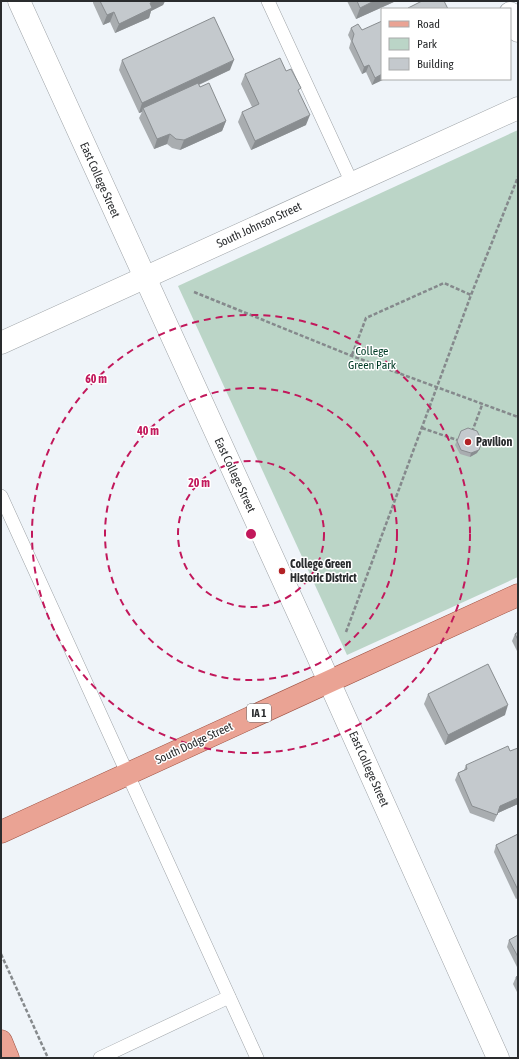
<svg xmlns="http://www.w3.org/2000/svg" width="519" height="1059" viewBox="0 0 519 1059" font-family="'Asap Condensed',sans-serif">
<rect width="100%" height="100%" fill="#eff4f9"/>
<path fill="#bbd5c7" d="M 518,130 L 518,577 L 347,655 L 178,286 Z"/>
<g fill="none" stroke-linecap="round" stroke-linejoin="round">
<defs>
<g id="lane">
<path d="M 268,1 L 352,183"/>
<path d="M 1,496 L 257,1058"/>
<path d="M 100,1058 L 229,997"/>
</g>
<g id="street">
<path d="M 19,1 L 314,648 L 498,1058"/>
<path d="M 510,13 L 518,31"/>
<path d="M 1,343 L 518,108"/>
</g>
<g id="primary">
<path d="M 1,832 L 518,595"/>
<path d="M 1,1041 L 8,1058"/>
</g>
</defs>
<use href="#lane" stroke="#9ea3a7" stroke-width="14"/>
<use href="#street" stroke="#9ea3a7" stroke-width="23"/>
<use href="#primary" stroke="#9e5142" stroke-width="23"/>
<g stroke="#85898c" stroke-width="2.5" stroke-dasharray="4 2" stroke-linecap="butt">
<path d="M 194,292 L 352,356 L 518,417"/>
<path d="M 352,355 L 366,318 L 444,283 L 471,295"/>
<path d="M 422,428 L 457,440"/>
<path d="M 472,432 L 482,405"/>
<path d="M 346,632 L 471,295 L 518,177"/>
<path d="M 1,954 L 48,1058"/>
</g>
<use href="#lane" stroke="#fff" stroke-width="13"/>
<use href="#street" stroke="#fff" stroke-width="22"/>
<use href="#primary" stroke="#eaa394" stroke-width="22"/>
</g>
<g fill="#a9adb0">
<path d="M 93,1 L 165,1 L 163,5 L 151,11 L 149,18 L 115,33 L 110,22 L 103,25 L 93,3 Z"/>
<path d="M 347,1 L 396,1 L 356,19 Z"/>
<path d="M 351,28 L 382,79 L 372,85 L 366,72 L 362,74 L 349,48 L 351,41 L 348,35 Z"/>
<path d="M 122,60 L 230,70 L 199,85 L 200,87 L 226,121 L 222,131 L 180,150 L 172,148 L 167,144 L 154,149 L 139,118 L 142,112 L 139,113 L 119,70 Z"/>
<path d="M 245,74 L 299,93 L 306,125 L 251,150 L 238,122 L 242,112 L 252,107 L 241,84 Z"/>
<path d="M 461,431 L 477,453 L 470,457 L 460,454 L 455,445 Z"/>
<path d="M 518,632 L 518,653 L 512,641 L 515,634 Z"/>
<path d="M 428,694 L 505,715 L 445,745 L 424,704 Z"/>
<path d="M 466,765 L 518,804 L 498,813 L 494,822 L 470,813 L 455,780 L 458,773 L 464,770 Z"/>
<path d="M 518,834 L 518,898 L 516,899 L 494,852 L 496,845 Z"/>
<path d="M 518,935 L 518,969 L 507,947 L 509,940 Z"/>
<path d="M 518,976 L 518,994 L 513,984 L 516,977 Z"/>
</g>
<g fill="#898d90">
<path d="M 155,1 L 165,1 L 163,5 L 151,11 L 149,18 L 115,33 L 119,24 L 150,3 Z"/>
<path d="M 374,1 L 396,1 L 356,19 L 360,8 Z"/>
<path d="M 114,12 L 110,22 L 103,25 L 107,15 Z"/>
<path d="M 234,60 L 230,70 L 144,110 L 143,108 L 142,112 L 139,113 L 142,103 Z"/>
<path d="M 369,65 L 366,72 L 362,74 L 364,67 Z"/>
<path d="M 382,74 L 382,79 L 385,79 L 372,85 L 375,78 Z"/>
<path d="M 310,115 L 306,125 L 251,150 L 255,141 Z"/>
<path d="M 226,121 L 222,131 L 180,150 L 184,140 Z"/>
<path d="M 170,134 L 167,144 L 154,149 L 157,139 Z"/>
<path d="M 479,450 L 477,453 L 470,457 L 471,453 Z"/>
<path d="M 508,705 L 505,715 L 445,745 L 448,735 Z"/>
<path d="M 518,798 L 518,804 L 498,813 L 500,806 Z"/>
</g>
<g fill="#c4c9cd" stroke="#898d90">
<path d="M 100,1 L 155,1 L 150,3 L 152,8 L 119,24 L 114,12 L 107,15 Z"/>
<path d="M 357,1 L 374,1 L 360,8 Z"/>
<path d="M 422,1 L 444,1 L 448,9 L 408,9 L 408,8 Z"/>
<path d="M 214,17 L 234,60 L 142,103 L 122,60 Z"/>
<path d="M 382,21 L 382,74 L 375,78 L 369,65 L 364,67 L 352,41 L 354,34 L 351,28 L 358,24 L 362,30 Z"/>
<path d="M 280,58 L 286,71 L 291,69 L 301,88 L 298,90 L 310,115 L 255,141 L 242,112 L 259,104 L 245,74 Z"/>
<path d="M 198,83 L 200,87 L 209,83 L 226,121 L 184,140 L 176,139 L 170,134 L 157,139 L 143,108 Z"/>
<path d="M 468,428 L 477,431 L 482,441 L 479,450 L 471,453 L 461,450 L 457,441 L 461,431 Z"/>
<path d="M 518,632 L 518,640 L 515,634 Z"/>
<path d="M 488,664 L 508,705 L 448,735 L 428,694 Z"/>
<path d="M 508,746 L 510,751 L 518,748 L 518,798 L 500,806 L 497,815 L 472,806 L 458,773 L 467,769 L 466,765 Z"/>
<path d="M 518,834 L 518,890 L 496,845 Z"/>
<path d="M 518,935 L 518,957 L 509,940 Z"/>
<path d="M 518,976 L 518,982 L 516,977 Z"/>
</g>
<g fill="none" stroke="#c2185b" stroke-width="2" stroke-dasharray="7 5">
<circle cx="251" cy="534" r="73"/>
<circle cx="251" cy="534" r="146"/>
<circle cx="251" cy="534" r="219"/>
</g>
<g fill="#b22225" stroke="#fff" stroke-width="1.5">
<circle cx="468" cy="442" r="4"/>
<circle cx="282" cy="571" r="4"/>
</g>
<g text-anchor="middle" stroke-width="3" stroke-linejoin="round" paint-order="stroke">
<rect fill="#fff" stroke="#6a6b6d" stroke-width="1" x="247" y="704" width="24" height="18" rx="3"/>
<g font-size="11" font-weight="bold" fill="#2a2c2e">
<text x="259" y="717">IA 1</text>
</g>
<g font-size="12" fill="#2a2c2e" stroke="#fff">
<text transform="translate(100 180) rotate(66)" y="4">East College Street</text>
<text transform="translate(259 225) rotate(-25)" y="4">South Johnson Street</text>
<text transform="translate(235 475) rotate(65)" y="4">East College Street</text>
<text transform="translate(194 743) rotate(-25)" y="4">South Dodge Street</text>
<text transform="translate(369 769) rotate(66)" y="4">East College Street</text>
</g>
<g font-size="12" fill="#003b26" stroke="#fff">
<text x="372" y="355">College<tspan x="372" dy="14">Green Park</tspan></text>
</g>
<g font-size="12" font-weight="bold" fill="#2a2c2e" stroke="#fff" text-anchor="start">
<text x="476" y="446">Pavilion</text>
<text x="290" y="568">College Green<tspan x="290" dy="14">Historic District</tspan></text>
</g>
</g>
<circle cx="251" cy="534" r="6" fill="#c2185b" stroke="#fff" stroke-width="2"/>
<g font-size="12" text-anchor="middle" font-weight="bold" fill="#c2185b" stroke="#fff" stroke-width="3" stroke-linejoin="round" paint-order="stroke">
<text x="96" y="383">60 m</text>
<text x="148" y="435">40 m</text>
<text x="199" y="487">20 m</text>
</g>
<rect width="519" height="1059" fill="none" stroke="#2a2c2e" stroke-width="4"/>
<rect x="381" y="8" width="130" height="72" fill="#ffffff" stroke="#aaabab"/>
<rect x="389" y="21" width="20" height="6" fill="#eaa394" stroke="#aaabab"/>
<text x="417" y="28" font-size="12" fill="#2a2c2e">Road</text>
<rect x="389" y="38" width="20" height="12" fill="#bbd5c7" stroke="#aaabab"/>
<text x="417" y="48" font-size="12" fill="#2a2c2e">Park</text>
<rect x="389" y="58" width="20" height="12" fill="#c4c9cd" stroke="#aaabab"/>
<text x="417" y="68" font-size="12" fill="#2a2c2e">Building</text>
</svg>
